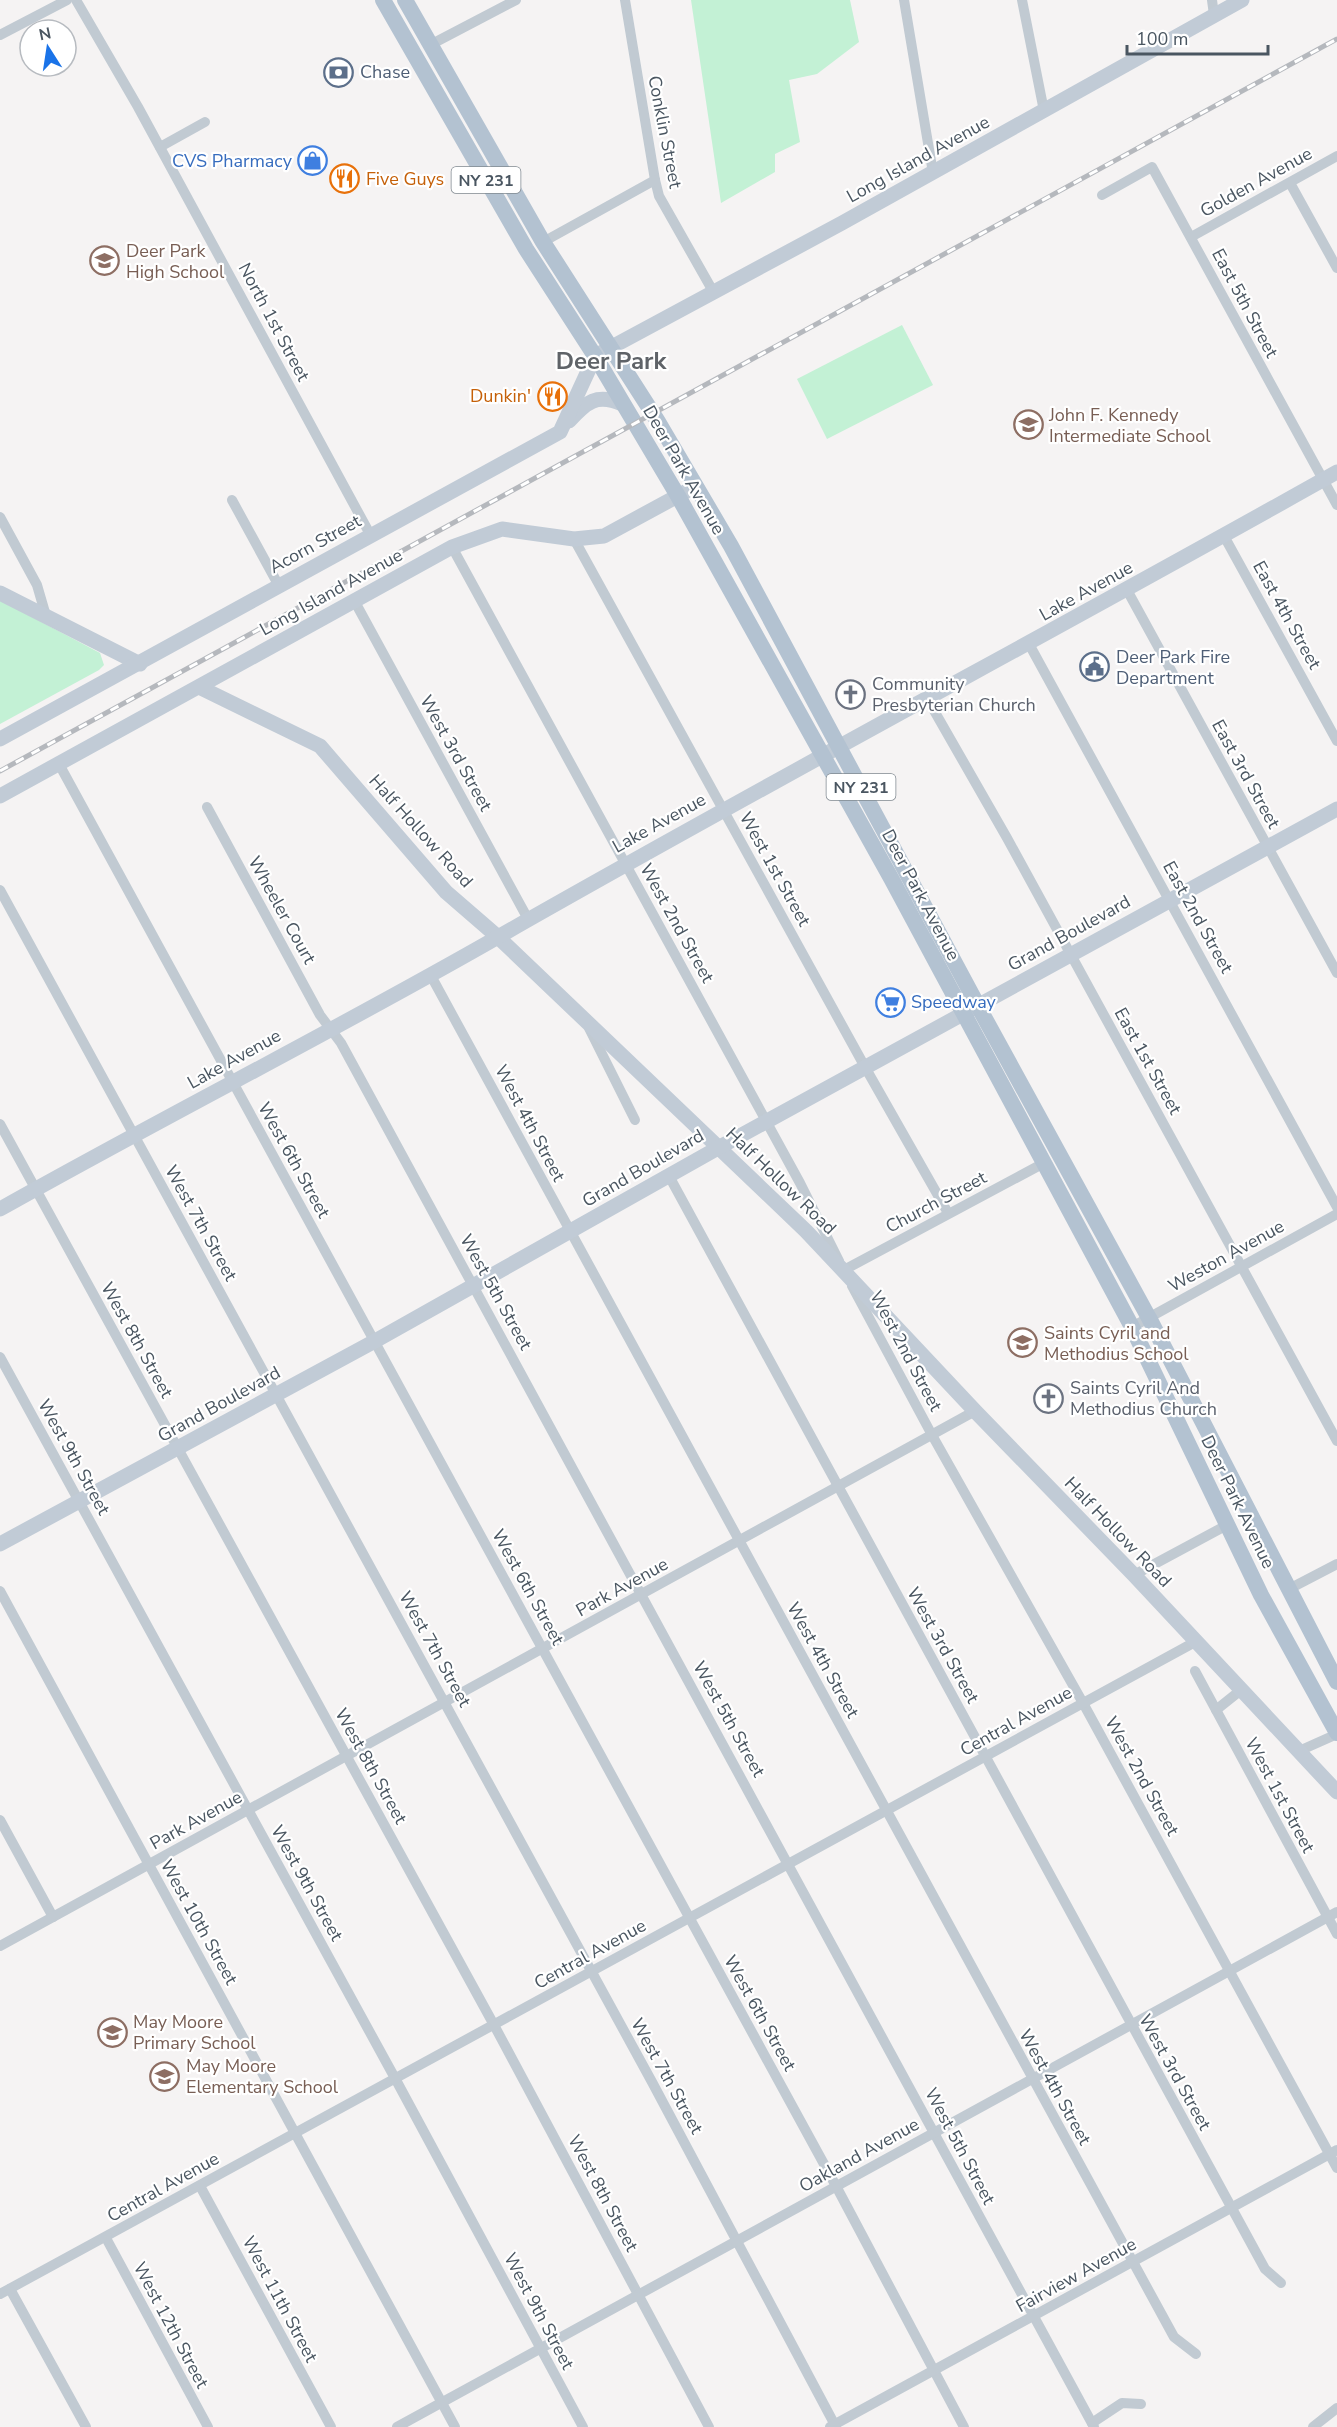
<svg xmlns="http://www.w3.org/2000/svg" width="1337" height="2427" viewBox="0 0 1337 2427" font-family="'Nunito Sans',sans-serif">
<rect width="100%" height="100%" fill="#f5f3f3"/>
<g fill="#c3f1d5">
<path d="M 691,0 L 850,0 L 859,42 L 817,74 L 789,80 L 800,142 L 775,154 L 775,172 L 721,203 Z"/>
<path d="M 902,325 L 933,385 L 827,439 L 797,379 Z"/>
<path d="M 0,600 L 100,653 L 104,665 L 99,670 L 0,724 Z"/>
</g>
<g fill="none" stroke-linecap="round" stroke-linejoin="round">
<g stroke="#c1cad2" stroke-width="10">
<path d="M 76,0 L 138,107 L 371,536"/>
<path d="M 625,0 L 655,180 L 659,196 L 714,293"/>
<path d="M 904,0 L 933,173"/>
<path d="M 1022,0 L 1044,111"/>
<path d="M 1212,0 L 1214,15"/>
<path d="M 0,35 L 67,0"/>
<path d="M 430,45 L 516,0"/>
<path d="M 160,147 L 205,122"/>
<path d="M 1290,183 L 1337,268"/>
<path d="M 1102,195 L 1152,167 L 1337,505"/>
<path d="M 1191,237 L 1337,156"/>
<path d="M 543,242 L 655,180"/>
<path d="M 232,500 L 279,586"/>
<path d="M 0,517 L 37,585 L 46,616"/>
<path d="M 1224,536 L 1337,741"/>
<path d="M 574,539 L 865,1067 L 948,1213"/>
<path d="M 452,547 L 800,1183 L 839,1261"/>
<path d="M 1127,590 L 1337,973"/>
<path d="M 355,602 L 528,919"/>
<path d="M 1029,644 L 1337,1207"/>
<path d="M 928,700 L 1007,838 L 1337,1441"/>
<path d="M 59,764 L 836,2186 L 964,2427"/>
<path d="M 207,807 L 320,1015 L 341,1043 L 1094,2427"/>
<path d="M 0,890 L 652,2082 L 836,2427"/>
<path d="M 430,974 L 1174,2337 L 1196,2354"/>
<path d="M 589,1028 L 635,1120"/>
<path d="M 0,1124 L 494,2025 L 709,2427"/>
<path d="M 669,1176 L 1265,2269 L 1281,2283"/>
<path d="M 844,1270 L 1044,1163"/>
<path d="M 852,1286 L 932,1435 L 1083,1703 L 1337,2168"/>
<path d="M 1132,1327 L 1337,1214"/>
<path d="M 0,1357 L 396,2080 L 583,2427"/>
<path d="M 1134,1575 L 1227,1525"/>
<path d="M 1289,1589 L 1337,1564"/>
<path d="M 0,1591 L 455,2427"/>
<path d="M 1195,1671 L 1337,1934"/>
<path d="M 1216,1710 L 1241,1690"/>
<path d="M 1299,1751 L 1337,1734"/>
<path d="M 0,1820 L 53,1917"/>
<path d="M 0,1946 L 975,1411"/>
<path d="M 200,2186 L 331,2427"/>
<path d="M 106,2238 L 208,2427"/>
<path d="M 10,2289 L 86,2427"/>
<path d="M 0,2294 L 1195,1642"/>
<path d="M 1092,2423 L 1122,2403 L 1141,2404"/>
<path d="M 397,2427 L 1337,1912"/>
<path d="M 830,2427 L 1337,2150"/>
<path d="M 1313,2427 L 1337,2408"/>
</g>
<g stroke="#c1cbd6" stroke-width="15">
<path d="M 569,421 C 586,402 597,393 622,404"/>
<path d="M 0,593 L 140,664"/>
<path d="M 199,687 L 320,746 L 446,892 L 498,937 L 806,1231 L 975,1411 L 1134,1575 L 1337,1792"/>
<path d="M 0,739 L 560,432 L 595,356 L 842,223 L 1242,0"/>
<path d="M 0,796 L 452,547 L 502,529 L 574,539 L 604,536 L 696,486"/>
<path d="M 0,1209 C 165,1116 334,1031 498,937 C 776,778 1058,629 1337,472"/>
<path d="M 0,1544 L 375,1341 L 718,1148 L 1337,809"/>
</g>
<g stroke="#b3c2d1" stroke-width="16">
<path d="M 383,0 L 526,249 L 595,356 L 678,496 L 891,878 L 1132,1327 L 1261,1595 L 1337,1733"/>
<path d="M 405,0 L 543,242 L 657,420 L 731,546 L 978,1006 L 1149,1318 L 1337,1682"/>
</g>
<defs>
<path id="rail" d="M 0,771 L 1337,39"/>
</defs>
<use href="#rail" stroke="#b5b8bd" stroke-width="5"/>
<use href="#rail" stroke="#fff" stroke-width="3" stroke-dasharray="9" stroke-linecap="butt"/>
</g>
<defs>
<symbol id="bank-ring" viewBox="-11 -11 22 22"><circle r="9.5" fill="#fff" stroke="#5c6f8a" stroke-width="1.5"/><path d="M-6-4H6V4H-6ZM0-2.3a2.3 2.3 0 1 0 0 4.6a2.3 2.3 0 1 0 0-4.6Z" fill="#5c6f8a"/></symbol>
<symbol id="shop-ring" viewBox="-11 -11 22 22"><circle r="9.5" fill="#fff" stroke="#3f7fe0" stroke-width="1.5"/><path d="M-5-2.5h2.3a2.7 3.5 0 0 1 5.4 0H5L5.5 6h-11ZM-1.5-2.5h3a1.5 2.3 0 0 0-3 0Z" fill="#3f7fe0"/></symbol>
<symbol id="restaurant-ring" viewBox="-11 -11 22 22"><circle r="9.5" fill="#fff" stroke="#e8710a" stroke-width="1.5"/><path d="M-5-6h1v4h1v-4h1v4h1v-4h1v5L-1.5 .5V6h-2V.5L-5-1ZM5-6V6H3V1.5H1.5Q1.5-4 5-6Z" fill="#e8710a"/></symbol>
<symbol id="school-ring" viewBox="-11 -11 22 22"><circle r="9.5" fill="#fff" stroke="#8d6e63" stroke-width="1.5"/><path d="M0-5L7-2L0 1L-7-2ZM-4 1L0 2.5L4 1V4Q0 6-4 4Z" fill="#8d6e63"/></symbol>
<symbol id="civic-ring" viewBox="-11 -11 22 22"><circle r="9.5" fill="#fff" stroke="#5c6f8a" stroke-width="1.5"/><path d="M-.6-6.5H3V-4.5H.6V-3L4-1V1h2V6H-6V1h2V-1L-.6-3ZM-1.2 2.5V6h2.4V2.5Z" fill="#5c6f8a"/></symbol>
<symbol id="church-ring" viewBox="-11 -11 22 22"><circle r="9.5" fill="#fff" stroke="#6b7280" stroke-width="1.5"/><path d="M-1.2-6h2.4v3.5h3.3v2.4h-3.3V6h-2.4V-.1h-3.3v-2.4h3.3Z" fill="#6b7280"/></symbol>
<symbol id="supermarket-ring" viewBox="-11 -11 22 22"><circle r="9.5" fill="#fff" stroke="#3f7fe0" stroke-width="1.5"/><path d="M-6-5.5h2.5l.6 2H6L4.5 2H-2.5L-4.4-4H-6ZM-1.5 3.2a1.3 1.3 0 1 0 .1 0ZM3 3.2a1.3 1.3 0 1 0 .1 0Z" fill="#3f7fe0"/></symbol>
</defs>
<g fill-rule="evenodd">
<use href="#bank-ring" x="322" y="56" width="33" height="33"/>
<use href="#shop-ring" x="296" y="144" width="33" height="33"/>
<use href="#restaurant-ring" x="328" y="162" width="33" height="33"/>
<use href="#school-ring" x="88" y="244" width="33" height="33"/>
<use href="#restaurant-ring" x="536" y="380" width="33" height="33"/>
<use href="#school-ring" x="1012" y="408" width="33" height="33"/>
<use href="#civic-ring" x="1078" y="650" width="33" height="33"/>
<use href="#church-ring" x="834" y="678" width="33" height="33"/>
<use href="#supermarket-ring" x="874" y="986" width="33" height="33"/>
<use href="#school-ring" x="1006" y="1326" width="33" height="33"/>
<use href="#church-ring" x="1032" y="1382" width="33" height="33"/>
<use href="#school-ring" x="96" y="2016" width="33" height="33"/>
<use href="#school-ring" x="148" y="2060" width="33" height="33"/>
</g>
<g text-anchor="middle" stroke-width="4.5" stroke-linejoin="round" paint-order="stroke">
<g fill="#fff" stroke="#808990" stroke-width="1.5">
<rect x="451.5" y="167" width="69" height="26" rx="4.5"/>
<rect x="826.5" y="774" width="69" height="26" rx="4.5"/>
</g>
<g font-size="16" font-weight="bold" fill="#4a5661">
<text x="486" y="186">NY 231</text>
<text x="861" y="793">NY 231</text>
</g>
<g font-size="18" fill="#4e5e75" stroke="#fff" text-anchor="start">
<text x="360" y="78">Chase</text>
<text x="1116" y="663">Deer Park Fire<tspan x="1116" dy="21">Department</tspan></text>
</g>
<g font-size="18" fill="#4a5661" stroke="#fff">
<text transform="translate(665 132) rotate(79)" y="6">Conklin Street</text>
<text transform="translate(918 159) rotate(-29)" y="6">Long Island Avenue</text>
<text transform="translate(1256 182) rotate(-29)" y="6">Golden Avenue</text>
<text transform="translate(1245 303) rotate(62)" y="6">East 5th Street</text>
<text transform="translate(274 322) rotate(62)" y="6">North 1st Street</text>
<text transform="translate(684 470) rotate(60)" y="6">Deer Park Avenue</text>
<text transform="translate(315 544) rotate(-29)" y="6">Acorn Street</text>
<text transform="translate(1086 591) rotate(-29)" y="6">Lake Avenue</text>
<text transform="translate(331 592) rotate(-29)" y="6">Long Island Avenue</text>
<text transform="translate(1287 615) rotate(61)" y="6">East 4th Street</text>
<text transform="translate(456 753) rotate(61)" y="6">West 3rd Street</text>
<text transform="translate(1246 774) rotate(61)" y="6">East 3rd Street</text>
<text transform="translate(659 823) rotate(-29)" y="6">Lake Avenue</text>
<text transform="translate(421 831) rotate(48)" y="6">Half Hollow Road</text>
<text transform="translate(775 869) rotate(61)" y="6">West 1st Street</text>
<text transform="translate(921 895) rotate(62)" y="6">Deer Park Avenue</text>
<text transform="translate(282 910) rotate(61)" y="6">Wheeler Court</text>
<text transform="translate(1198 917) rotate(61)" y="6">East 2nd Street</text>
<text transform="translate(677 923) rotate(61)" y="6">West 2nd Street</text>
<text transform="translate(1069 933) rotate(-29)" y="6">Grand Boulevard</text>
<text transform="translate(234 1059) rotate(-29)" y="6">Lake Avenue</text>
<text transform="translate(1148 1061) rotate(61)" y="6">East 1st Street</text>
<text transform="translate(530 1123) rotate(62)" y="6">West 4th Street</text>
<text transform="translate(294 1160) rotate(61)" y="6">West 6th Street</text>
<text transform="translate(643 1168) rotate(-30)" y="6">Grand Boulevard</text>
<text transform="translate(781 1181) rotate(44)" y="6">Half Hollow Road</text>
<text transform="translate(936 1202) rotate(-28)" y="6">Church Street</text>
<text transform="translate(201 1223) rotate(61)" y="6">West 7th Street</text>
<text transform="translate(1226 1256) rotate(-29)" y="6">Weston Avenue</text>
<text transform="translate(496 1292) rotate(61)" y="6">West 5th Street</text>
<text transform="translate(137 1340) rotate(61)" y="6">West 8th Street</text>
<text transform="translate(906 1351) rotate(62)" y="6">West 2nd Street</text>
<text transform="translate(219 1404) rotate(-29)" y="6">Grand Boulevard</text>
<text transform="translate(74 1457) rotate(61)" y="6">West 9th Street</text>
<text transform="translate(1238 1502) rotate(64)" y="6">Deer Park Avenue</text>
<text transform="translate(1118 1532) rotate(46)" y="6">Half Hollow Road</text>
<text transform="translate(528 1587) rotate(61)" y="6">West 6th Street</text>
<text transform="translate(622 1587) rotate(-29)" y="6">Park Avenue</text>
<text transform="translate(943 1645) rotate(61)" y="6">West 3rd Street</text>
<text transform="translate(435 1649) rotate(61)" y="6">West 7th Street</text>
<text transform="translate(823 1660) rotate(61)" y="6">West 4th Street</text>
<text transform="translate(729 1719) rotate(61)" y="6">West 5th Street</text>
<text transform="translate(1016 1721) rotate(-29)" y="6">Central Avenue</text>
<text transform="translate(371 1766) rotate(61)" y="6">West 8th Street</text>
<text transform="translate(1142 1776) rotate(61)" y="6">West 2nd Street</text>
<text transform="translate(1280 1795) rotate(62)" y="6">West 1st Street</text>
<text transform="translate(196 1820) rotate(-29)" y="6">Park Avenue</text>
<text transform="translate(307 1883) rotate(61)" y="6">West 9th Street</text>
<text transform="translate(199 1922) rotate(61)" y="6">West 10th Street</text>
<text transform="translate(590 1954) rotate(-29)" y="6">Central Avenue</text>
<text transform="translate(760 2013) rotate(61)" y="6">West 6th Street</text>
<text transform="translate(1175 2072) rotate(61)" y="6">West 3rd Street</text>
<text transform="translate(667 2076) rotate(61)" y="6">West 7th Street</text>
<text transform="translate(1055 2087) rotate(61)" y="6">West 4th Street</text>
<text transform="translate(960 2146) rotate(62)" y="6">West 5th Street</text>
<text transform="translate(859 2155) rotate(-29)" y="6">Oakland Avenue</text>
<text transform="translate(163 2187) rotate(-29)" y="6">Central Avenue</text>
<text transform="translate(603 2193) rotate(62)" y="6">West 8th Street</text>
<text transform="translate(1076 2275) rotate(-29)" y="6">Fairview Avenue</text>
<text transform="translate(280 2299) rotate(62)" y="6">West 11th Street</text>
<text transform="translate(539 2311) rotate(62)" y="6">West 9th Street</text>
<text transform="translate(171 2325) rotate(62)" y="6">West 12th Street</text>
</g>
<g font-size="18" fill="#366cbe" stroke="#fff" text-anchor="end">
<text x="292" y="167">CVS Pharmacy</text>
<text x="911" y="1008" text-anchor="start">Speedway</text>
</g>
<g font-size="18" fill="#c56008" stroke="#fff" text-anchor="start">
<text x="366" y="185">Five Guys</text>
<text x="531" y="402" text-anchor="end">Dunkin'</text>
</g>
<g font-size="18" fill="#785e54" stroke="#fff" text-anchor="start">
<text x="126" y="257">Deer Park<tspan x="126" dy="21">High School</tspan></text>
<text x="1049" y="421">John F. Kennedy<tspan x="1049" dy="21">Intermediate School</tspan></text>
<text x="1044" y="1339">Saints Cyril and<tspan x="1044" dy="21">Methodius School</tspan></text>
<text x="133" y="2028">May Moore<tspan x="133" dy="21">Primary School</tspan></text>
<text x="186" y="2072">May Moore<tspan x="186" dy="21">Elementary School</tspan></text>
</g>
<g font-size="18" fill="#5b616d" stroke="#fff" text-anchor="start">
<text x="872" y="690">Community<tspan x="872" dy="21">Presbyterian Church</tspan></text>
<text x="1070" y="1394">Saints Cyril And<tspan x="1070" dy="21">Methodius Church</tspan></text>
</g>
<g font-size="24" font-weight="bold" fill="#5f6368" stroke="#fff">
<text x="611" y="369">Deer Park</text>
</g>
</g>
<g transform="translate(48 48) rotate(348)"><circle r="28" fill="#ffffff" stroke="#b7bbc0" stroke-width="1.5"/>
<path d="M0-4.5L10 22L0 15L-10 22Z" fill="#1a73e8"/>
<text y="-9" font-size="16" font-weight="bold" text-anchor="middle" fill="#4a5661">N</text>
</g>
<path d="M1127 45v9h141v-9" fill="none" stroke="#4a5661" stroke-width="3"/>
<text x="1136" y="45" font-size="18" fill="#4a5661" stroke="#ffffff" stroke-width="4.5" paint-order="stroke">100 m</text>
</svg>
